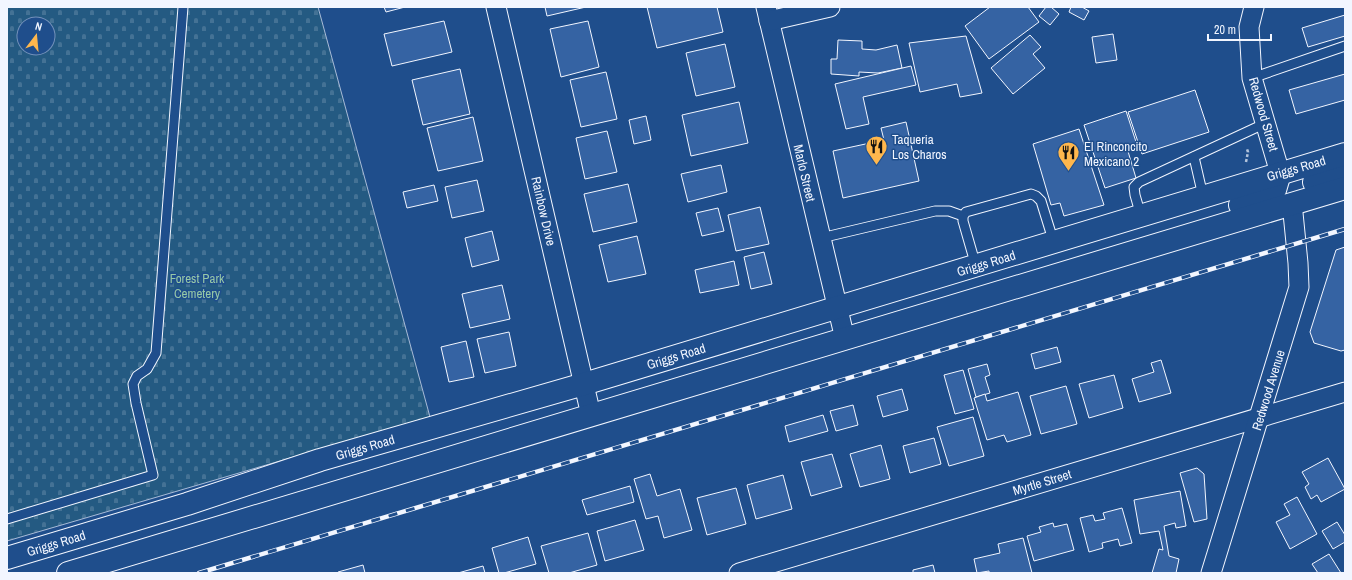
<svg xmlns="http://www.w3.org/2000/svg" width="1352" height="580" viewBox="0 0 1352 580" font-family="'Archivo Narrow',sans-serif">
<defs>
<pattern id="cemetery-stones" width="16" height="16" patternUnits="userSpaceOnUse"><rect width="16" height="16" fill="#245a82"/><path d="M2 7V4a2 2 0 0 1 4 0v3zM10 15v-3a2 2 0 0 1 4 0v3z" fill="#447295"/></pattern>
</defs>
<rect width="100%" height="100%" fill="#1f4e8c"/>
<path fill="url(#cemetery-stones)" stroke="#a8bbd7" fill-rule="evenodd" d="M 7,7 L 318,7 L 430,417 L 7,541 ZM 24,24 L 48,24 L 48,48 L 24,48 Z"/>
<g fill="#3563a3" stroke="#f2f6ff">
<path d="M 384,7 L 405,7 L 386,12 Z"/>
<path d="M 545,7 L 586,7 L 547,16 Z"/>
<path d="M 647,7 L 717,7 L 723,32 L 657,48 Z"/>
<path d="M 990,7 L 1028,7 L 1039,22 L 989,59 L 965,26 Z"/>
<path d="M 1046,7 L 1051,7 L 1059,14 L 1050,25 L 1039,16 Z"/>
<path d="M 1071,7 L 1082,7 L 1089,11 L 1084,20 L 1069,12 Z"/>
<path d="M 1345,15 L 1345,36 L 1308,47 L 1302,28 Z"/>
<path d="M 444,21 L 452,52 L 392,66 L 384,34 Z"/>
<path d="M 588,21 L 599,67 L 561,77 L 550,29 Z"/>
<path d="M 1113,34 L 1117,60 L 1096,63 L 1092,37 Z"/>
<path d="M 1030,35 L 1041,47 L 1033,54 L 1045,68 L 1013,94 L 991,68 Z"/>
<path d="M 966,36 L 982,93 L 960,97 L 957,84 L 920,92 L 909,43 Z"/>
<path d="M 838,40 L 862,41 L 862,49 L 876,50 L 897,45 L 902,68 L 878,73 L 859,72 L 859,76 L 831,74 L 831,59 L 837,59 Z"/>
<path d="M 725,44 L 735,87 L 696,96 L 686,53 Z"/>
<path d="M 911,66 L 916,85 L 863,97 L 869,124 L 846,129 L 835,84 Z"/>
<path d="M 460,69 L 470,114 L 423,125 L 412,80 Z"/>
<path d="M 606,72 L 617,119 L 581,127 L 570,80 Z"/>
<path d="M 1345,74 L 1345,100 L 1296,114 L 1289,90 Z"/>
<path d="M 1195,90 L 1209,132 L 1142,154 L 1128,112 Z"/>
<path d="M 739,102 L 748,143 L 691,156 L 682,115 Z"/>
<path d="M 1126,111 L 1137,145 L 1127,148 L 1136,178 L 1105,188 L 1084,125 Z"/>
<path d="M 646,116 L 651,140 L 634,144 L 629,120 Z"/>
<path d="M 473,117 L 483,161 L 438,171 L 427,128 Z"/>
<path d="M 906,122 L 919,181 L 843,198 L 833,151 L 884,140 L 881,128 Z"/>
<path d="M 1079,129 L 1104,205 L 1064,216 L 1060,203 L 1051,205 L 1033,144 Z"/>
<path d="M 607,131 L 617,172 L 585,179 L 576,138 Z"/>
<path d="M 721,165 L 727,192 L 688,202 L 681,174 Z"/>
<path d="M 477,180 L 484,211 L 452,218 L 445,187 Z"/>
<path d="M 628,184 L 637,222 L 593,232 L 584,194 Z"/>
<path d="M 434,185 L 438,201 L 407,208 L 403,192 Z"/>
<path d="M 760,207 L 769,244 L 736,251 L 728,215 Z"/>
<path d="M 718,208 L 724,231 L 702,236 L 696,213 Z"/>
<path d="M 492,231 L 499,260 L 472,267 L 465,238 Z"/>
<path d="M 637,236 L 646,274 L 608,282 L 599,245 Z"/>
<path d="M 1345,247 L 1345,350 L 1341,351 L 1314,343 L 1310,332 L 1336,250 Z"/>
<path d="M 764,252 L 772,284 L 751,289 L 744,257 Z"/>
<path d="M 734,261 L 739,285 L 700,293 L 695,270 Z"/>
<path d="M 502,285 L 510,319 L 470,328 L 462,294 Z"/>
<path d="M 509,332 L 516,366 L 485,373 L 477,339 Z"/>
<path d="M 466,341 L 474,377 L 449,382 L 441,347 Z"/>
<path d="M 1057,347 L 1061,362 L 1035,369 L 1031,354 Z"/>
<path d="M 1161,360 L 1171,393 L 1139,402 L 1132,379 L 1154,372 L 1151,363 Z"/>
<path d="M 987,364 L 990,375 L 985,377 L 990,393 L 976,397 L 968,369 Z"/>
<path d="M 963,370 L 974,409 L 955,414 L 944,375 Z"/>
<path d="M 1114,375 L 1123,408 L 1089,418 L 1079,384 Z"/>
<path d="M 1066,386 L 1077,424 L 1041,434 L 1030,396 Z"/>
<path d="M 902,389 L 908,410 L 883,417 L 877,396 Z"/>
<path d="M 1018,392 L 1031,435 L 1007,442 L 1004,435 L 987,440 L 974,398 L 985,394 L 987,401 Z"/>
<path d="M 853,405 L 858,425 L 836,431 L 830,411 Z"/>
<path d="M 823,415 L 828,431 L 789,442 L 785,426 Z"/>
<path d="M 973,417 L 984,456 L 949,466 L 937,427 Z"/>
<path d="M 934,438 L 941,464 L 910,473 L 903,446 Z"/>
<path d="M 881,445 L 890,479 L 860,487 L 850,454 Z"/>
<path d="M 832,454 L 842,487 L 811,496 L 801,462 Z"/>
<path d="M 1328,458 L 1345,489 L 1321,502 L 1317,495 L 1311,499 L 1305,487 L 1309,484 L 1302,472 Z"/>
<path d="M 1197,468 L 1204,474 L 1207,519 L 1194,522 L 1180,473 Z"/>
<path d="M 650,474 L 657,496 L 680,489 L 692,530 L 664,538 L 658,516 L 646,519 L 634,479 Z"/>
<path d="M 783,475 L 792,509 L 756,519 L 747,485 Z"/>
<path d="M 630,486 L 634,502 L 587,515 L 582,500 Z"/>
<path d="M 736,488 L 746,524 L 707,535 L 697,498 Z"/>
<path d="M 1180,491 L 1186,526 L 1176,528 L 1175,523 L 1164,526 L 1169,556 L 1179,559 L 1176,573 L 1152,573 L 1159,549 L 1163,550 L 1159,531 L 1140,534 L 1134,500 Z"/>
<path d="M 1297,497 L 1317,534 L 1290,549 L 1276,522 L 1290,515 L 1284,504 Z"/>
<path d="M 1122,508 L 1132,543 L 1120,546 L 1118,539 L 1102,543 L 1103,548 L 1089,552 L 1080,518 L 1093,515 L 1095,521 L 1105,519 L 1103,513 Z"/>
<path d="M 635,520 L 644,550 L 605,561 L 597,531 Z"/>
<path d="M 1337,522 L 1345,535 L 1345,542 L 1333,549 L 1322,531 Z"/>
<path d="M 1053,523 L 1054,527 L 1067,524 L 1074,550 L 1034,561 L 1027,536 L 1041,532 L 1039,527 Z"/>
<path d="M 588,533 L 597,565 L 569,573 L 549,573 L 541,546 Z"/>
<path d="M 528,537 L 536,564 L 504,573 L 499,573 L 492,548 Z"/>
<path d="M 1023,538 L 1032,573 L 989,573 L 989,571 L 977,573 L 974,559 L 1000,553 L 998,544 Z"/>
<path d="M 1329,554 L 1341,573 L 1318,573 L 1312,564 Z"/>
<path d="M 363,565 L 365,573 L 339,573 L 338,572 Z"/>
<path d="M 933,565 L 935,573 L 913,573 L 913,570 Z"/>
<path d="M 483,566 L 485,573 L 458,573 Z"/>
</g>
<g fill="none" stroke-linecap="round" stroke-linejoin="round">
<defs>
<g id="service">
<path d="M 1252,78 L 1345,46"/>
<path d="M 1194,157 L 1203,196"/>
<path d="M 1141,216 L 1135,195 L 1134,187 L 1139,182 L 1266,123"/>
<path d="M 821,238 L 935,211 L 949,211 L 963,216"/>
<path d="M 976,266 L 963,221 L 963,216 L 966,212 L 1031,194 L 1036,196 L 1041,201 L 1054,243"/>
<path d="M 7,519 L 153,475 L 136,403 L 133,384 L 137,376 L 147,369 L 156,353 L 183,7"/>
</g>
<g id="minor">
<path d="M 496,7 L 591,415"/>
<path d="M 766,7 L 845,339"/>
<path d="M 1254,7 L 1249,27 L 1252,78 L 1280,173"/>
<path d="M 769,21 L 830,7"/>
<path d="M 739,573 L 1345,392"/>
<path d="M 1211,573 L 1299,287 L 1298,263 L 1292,203"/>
</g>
<g id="secondary">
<path d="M 1314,182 L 1345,172"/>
<path d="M 1240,205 L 1263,197 L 1275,190 L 1280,173"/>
<path d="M 7,558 L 187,504 L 320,460 L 584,384 L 1345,154"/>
<path d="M 68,573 L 1345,188"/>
</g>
</defs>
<use href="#service" stroke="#f2f6ff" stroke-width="11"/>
<use href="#minor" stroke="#f2f6ff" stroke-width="21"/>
<use href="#secondary" stroke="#f2f6ff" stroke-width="24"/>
<path stroke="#b3c4dc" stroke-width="2.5" stroke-dasharray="3 2" stroke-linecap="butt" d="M 1246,162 L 1248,152 L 1247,149"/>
<use href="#service" stroke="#1f4e8c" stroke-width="9"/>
<use href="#minor" stroke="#1f4e8c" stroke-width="19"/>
<use href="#secondary" stroke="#1f4e8c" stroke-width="22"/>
<defs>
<path id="rail" d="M 199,573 L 1345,229"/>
</defs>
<use href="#rail" stroke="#f2f6ff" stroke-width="4.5"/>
<use href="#rail" stroke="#1f4e8c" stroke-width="3" stroke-dasharray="9" stroke-linecap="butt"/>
</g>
<defs>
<symbol id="restaurant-pin" viewBox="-11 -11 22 30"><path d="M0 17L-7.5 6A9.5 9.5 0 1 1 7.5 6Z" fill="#ffb74d" stroke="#1f4e8c"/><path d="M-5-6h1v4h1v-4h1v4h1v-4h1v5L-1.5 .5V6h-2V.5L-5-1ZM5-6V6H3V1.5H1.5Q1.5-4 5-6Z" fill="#111"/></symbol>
</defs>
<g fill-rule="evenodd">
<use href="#restaurant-pin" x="864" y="134" width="25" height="34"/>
<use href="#restaurant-pin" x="1056" y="140" width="25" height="34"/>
</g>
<g text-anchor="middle" stroke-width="3" stroke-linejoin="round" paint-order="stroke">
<g font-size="13" fill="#f2f6ff" stroke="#1f4e8c">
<text transform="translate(1264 114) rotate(74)" y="5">Redwood Street</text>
<text transform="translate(1296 168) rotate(-16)" y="5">Griggs Road</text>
<text transform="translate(805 173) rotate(77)" y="5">Marlo Street</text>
<text transform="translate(544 211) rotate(77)" y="5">Rainbow Drive</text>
<text transform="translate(986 263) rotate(-17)" y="5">Griggs Road</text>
<text transform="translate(676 356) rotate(-17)" y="5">Griggs Road</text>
<text transform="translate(1268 390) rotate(-73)" y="5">Redwood Avenue</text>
<text transform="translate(365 447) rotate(-16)" y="5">Griggs Road</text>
<text transform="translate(1042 482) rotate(-17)" y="5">Myrtle Street</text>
<text transform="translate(56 543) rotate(-17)" y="5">Griggs Road</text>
</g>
<g font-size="13" fill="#f2f6ff" stroke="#1f4e8c" text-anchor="start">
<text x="892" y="144">Taqueria<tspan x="892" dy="15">Los Charos</tspan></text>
<text x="1084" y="151">El Rinconcito<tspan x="1084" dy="15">Mexicano 2</tspan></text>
</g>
<g font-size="13" fill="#97c8a6" stroke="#1f4e8c">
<text x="197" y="283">Forest Park<tspan x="197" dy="15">Cemetery</tspan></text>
</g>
</g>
<rect width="1352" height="580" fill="none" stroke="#f2f6ff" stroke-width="16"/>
<g transform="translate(36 36) rotate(16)"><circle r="19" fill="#1f4e8c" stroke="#7391ba"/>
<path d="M0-3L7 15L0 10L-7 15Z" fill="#ffb74d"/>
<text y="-6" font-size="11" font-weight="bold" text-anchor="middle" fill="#f2f6ff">N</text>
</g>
<path d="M1208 34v6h63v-6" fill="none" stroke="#f2f6ff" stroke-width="2"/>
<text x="1214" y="34" font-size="12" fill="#f2f6ff" stroke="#1f4e8c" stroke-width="3" paint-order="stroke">20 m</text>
</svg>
